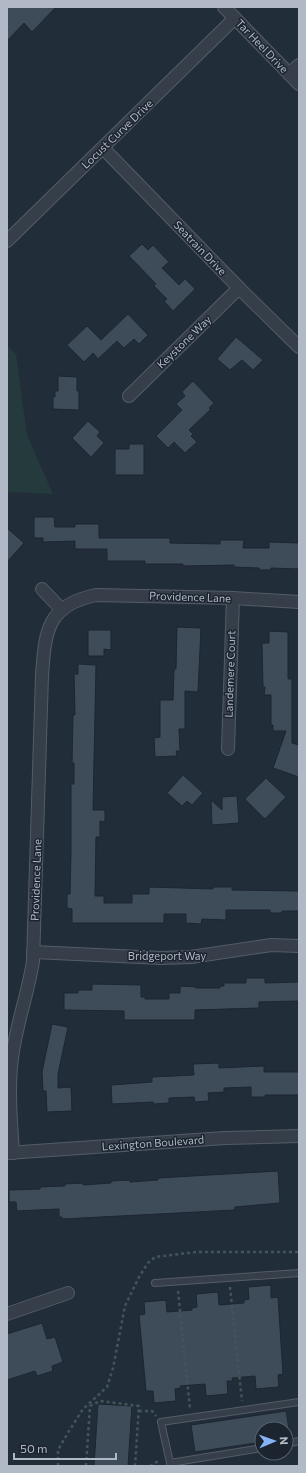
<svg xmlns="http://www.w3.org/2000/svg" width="306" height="1473" viewBox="0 0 306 1473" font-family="Commissioner,sans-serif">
<rect width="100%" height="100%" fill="#222d3a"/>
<path fill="#253a3c" d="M 7,345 L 16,354 L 27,435 L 53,494 L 7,492 Z"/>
<g fill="#3e4b59" stroke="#1d2631">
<path d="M 7,7 L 56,7 L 32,32 L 24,23 L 7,41 Z"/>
<path d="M 142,244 L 148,250 L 153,245 L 169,262 L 162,268 L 179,285 L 185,279 L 195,289 L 173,311 L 164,301 L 167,299 L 154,286 L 156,284 L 129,256 Z"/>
<path d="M 128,314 L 148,335 L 139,344 L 134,339 L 124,348 L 117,341 L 98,359 L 93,353 L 84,362 L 67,345 L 87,326 L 101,340 Z"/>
<path d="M 236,337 L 263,360 L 253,370 L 242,360 L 230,370 L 217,359 Z"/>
<path d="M 58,376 L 77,377 L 77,391 L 79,391 L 79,410 L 53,409 L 53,397 L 55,397 L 55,391 L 58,391 Z"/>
<path d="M 193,381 L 214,403 L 209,408 L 211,409 L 189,430 L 193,434 L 191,436 L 197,442 L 185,453 L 174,442 L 168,448 L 156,436 L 182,410 L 176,404 L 185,396 L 182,392 Z"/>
<path d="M 88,421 L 100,432 L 97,436 L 104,443 L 91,457 L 72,438 Z"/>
<path d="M 129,444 L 144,444 L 144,475 L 115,475 L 115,449 L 129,449 Z"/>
<path d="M 34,517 L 54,517 L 55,527 L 75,527 L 75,524 L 99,524 L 99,538 L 170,538 L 170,543 L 220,544 L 220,540 L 244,540 L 243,548 L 269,548 L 269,542 L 299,543 L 299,569 L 271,568 L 271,570 L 259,570 L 259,568 L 234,567 L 234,565 L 183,566 L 183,564 L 145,564 L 145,561 L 107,561 L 107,549 L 75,549 L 75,541 L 43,542 L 43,538 L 34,538 Z"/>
<path d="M 7,528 L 24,543 L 7,562 Z"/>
<path d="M 177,627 L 201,628 L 198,692 L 185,691 L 185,729 L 179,729 L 180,751 L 176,751 L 177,756 L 155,757 L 154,738 L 160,737 L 160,700 L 173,700 L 174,669 L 176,669 Z"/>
<path d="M 88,630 L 111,630 L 111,650 L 104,649 L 104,656 L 88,656 Z"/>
<path d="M 269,631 L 288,632 L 288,679 L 292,679 L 292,743 L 299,745 L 299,777 L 273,768 L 286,731 L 273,731 L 273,725 L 271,725 L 271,695 L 264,695 L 265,687 L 263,687 L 262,643 L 269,643 Z"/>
<path d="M 78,664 L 96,665 L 93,810 L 105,810 L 105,822 L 100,821 L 100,837 L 96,837 L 95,896 L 104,896 L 104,903 L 132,903 L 132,894 L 149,894 L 149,887 L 213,889 L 213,887 L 232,887 L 232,890 L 299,891 L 299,911 L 282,911 L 282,913 L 270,913 L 270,910 L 226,910 L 226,920 L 202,919 L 201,924 L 186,923 L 186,914 L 164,914 L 164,923 L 72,923 L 72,909 L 67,908 L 67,894 L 70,894 L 71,853 L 71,784 L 74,784 L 74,763 L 72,763 L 73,715 L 75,715 L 74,674 L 78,674 Z"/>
<path d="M 183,775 L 203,793 L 192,805 L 187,801 L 182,806 L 167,793 Z"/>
<path d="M 266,778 L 286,797 L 265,819 L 245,799 Z"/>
<path d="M 237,796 L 239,823 L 212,825 L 211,800 L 222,810 L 222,797 Z"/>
<path d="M 246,978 L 265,978 L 265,983 L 299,982 L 299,1001 L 259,1002 L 259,1008 L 195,1010 L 195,1020 L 124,1020 L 124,1011 L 64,1010 L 64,993 L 78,993 L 78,990 L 92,990 L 92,984 L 141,985 L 141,997 L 145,997 L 145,999 L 169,999 L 169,993 L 180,993 L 180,986 L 196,987 L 196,988 L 220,988 L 220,986 L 224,986 L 224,983 L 246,983 Z"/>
<path d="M 52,1024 L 68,1027 L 58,1074 L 58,1088 L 71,1087 L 72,1111 L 47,1112 L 46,1091 L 43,1091 L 42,1072 Z"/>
<path d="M 219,1063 L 219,1068 L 264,1066 L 264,1072 L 299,1072 L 299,1095 L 265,1095 L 265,1097 L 251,1097 L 251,1087 L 224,1088 L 224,1092 L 208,1093 L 209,1101 L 195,1102 L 194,1097 L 169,1098 L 169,1103 L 153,1104 L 153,1102 L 112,1104 L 111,1085 L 152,1082 L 152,1077 L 194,1075 L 193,1064 Z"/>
<path d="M 278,1171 L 280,1203 L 235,1207 L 235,1210 L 62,1219 L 62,1217 L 59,1217 L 59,1209 L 17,1211 L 16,1202 L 9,1202 L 9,1190 L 40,1189 L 40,1187 L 65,1186 L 65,1184 L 83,1183 L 83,1185 L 111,1183 L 111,1181 L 130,1180 L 130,1182 L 158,1180 L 158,1178 Z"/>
<path d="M 271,1285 L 271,1298 L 278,1297 L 283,1374 L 278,1375 L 279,1387 L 256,1389 L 255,1376 L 232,1378 L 233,1381 L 227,1381 L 228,1394 L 206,1396 L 205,1384 L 180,1386 L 181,1388 L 175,1389 L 176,1401 L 154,1403 L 153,1391 L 146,1391 L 139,1315 L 145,1314 L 144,1302 L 166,1300 L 167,1312 L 192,1310 L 192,1308 L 197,1307 L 196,1294 L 218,1292 L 219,1305 L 244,1303 L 244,1300 L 249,1299 L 248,1287 Z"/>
<path d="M 42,1323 L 47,1339 L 55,1337 L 63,1362 L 52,1366 L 53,1371 L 37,1376 L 35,1371 L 7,1380 L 7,1334 Z"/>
<path d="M 98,1404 L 132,1406 L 128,1466 L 94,1466 Z"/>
<path d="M 286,1411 L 289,1429 L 262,1429 L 262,1442 L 195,1452 L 191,1425 Z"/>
</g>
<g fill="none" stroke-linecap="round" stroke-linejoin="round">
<defs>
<g id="lane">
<path d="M 155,1283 L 299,1273"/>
<path d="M 286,1444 L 299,1441"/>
<path d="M 262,1448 L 170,1463 L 161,1422 L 299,1402"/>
</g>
<g id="street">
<path d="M 224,7 L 299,84"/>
<path d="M 289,74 L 299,65"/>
<path d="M 103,148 L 239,288 L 299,347"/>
<path d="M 7,241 L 235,18"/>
<path d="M 129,396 L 239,288"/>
<path d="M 42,589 L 62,610"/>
<path d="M 228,749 L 233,598"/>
<path d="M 33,952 L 161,958 L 191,957 L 271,945 L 299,946"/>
<path d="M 7,1153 L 225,1138 L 299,1136"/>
<path d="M 13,1153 C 11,1121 8,1089 12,1058 C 16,1025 28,994 33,961 L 42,676 C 45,633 46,605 96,595 L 233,598 L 299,602"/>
<path d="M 7,1314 L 68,1293"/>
</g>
</defs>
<use href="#lane" stroke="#545c68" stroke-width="8"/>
<use href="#street" stroke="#545c68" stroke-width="14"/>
<g stroke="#425658" stroke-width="2.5" stroke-dasharray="3 3" stroke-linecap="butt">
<path d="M 230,1287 L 242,1401"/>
<path d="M 178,1291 L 190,1409"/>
<path d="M 139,1411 L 152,1411 L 156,1416"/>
<path d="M 58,1466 L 58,1450 L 69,1431 L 83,1409 L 107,1387 L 113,1368 L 125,1306 L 139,1277 L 148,1263 L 155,1257 L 196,1252 L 299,1252"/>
<path d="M 86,1466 L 90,1406 L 100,1401 L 139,1406 L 135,1466"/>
<path d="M 150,1466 L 160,1460"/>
</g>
<use href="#lane" stroke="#363e4a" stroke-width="6"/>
<use href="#street" stroke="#363e4a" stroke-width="12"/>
</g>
<g text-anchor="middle" stroke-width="3" stroke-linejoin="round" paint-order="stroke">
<g font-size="11" fill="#b1b9c6" stroke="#1b242f">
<text transform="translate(262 46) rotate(46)" y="4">Tar Heel Drive</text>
<text transform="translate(117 134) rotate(-44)" y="4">Locust Curve Drive</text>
<text transform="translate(200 248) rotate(46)" y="4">Seatrain Drive</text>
<text transform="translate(184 342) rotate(-44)" y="4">Keystone Way</text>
<text transform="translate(190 597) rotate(2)" y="4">Providence Lane</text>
<text transform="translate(230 674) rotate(-88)" y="4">Landemere Court</text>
<text transform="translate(36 880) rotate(-88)" y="4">Providence Lane</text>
<text x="167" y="960">Bridgeport Way</text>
<text transform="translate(153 1143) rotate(-4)" y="4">Lexington Boulevard</text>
</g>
</g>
<rect width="306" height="1473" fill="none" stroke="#b1b9c6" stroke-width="16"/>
<g transform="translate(274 1441) rotate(88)"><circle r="19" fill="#1b242f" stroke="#57606b"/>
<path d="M0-3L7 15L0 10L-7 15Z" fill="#86b3f6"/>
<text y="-6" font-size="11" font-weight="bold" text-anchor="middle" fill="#b1b9c6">N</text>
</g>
<path d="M14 1453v6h102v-6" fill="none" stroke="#b1b9c6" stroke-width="2"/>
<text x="20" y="1453" font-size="12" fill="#b1b9c6" stroke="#1b242f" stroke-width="3" paint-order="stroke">50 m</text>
</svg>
